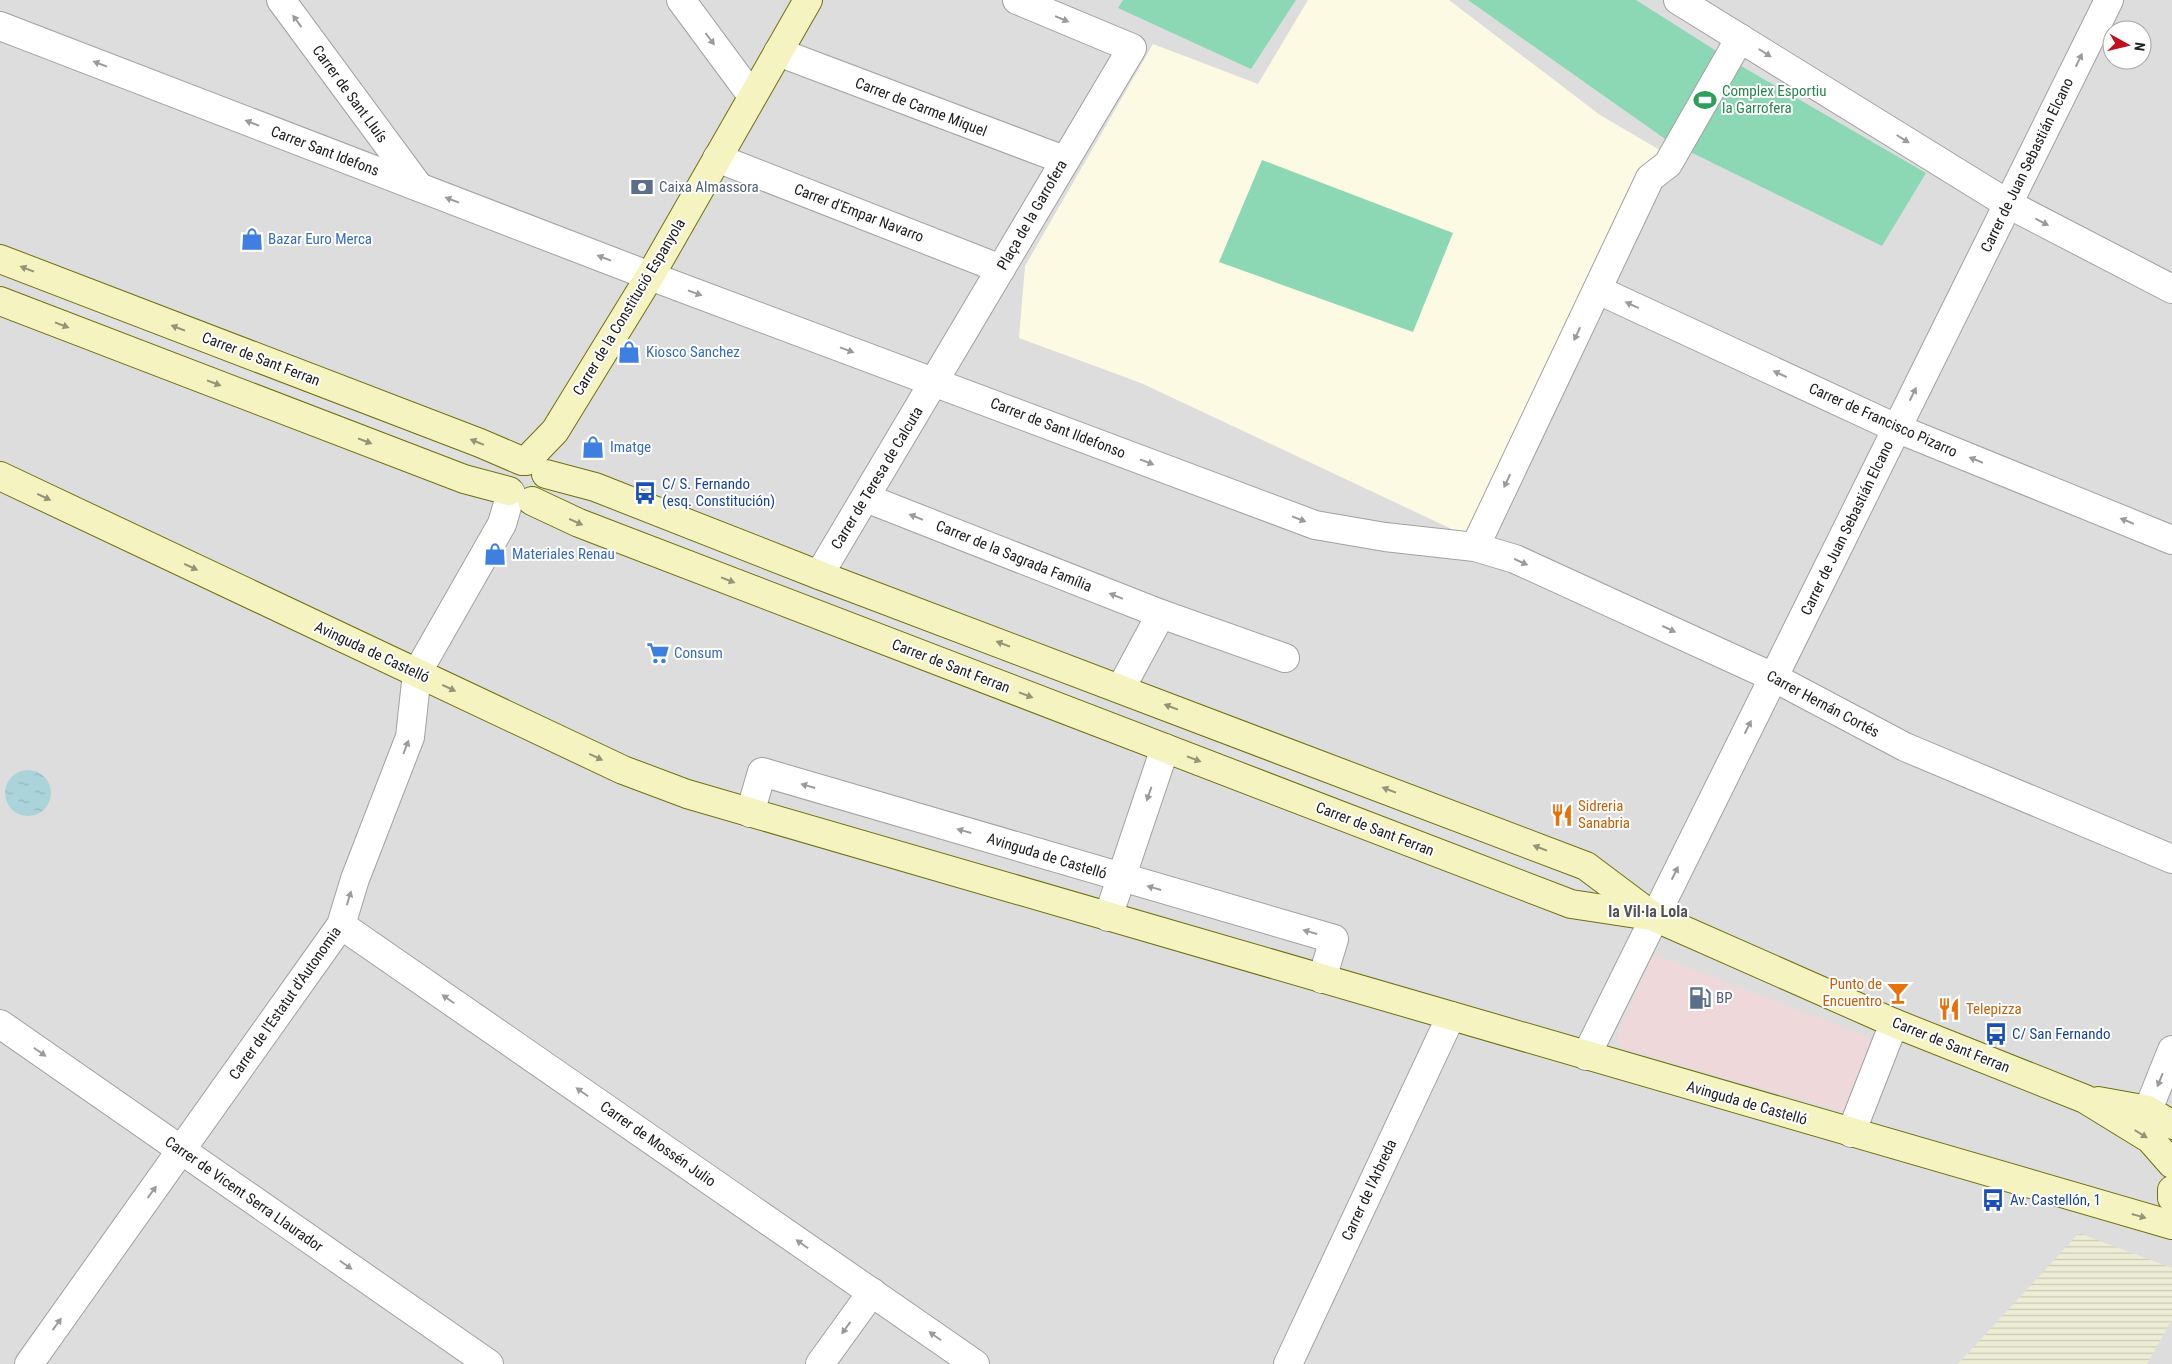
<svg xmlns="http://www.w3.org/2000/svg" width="2172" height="1364" viewBox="0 0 2172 1364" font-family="'Roboto Condensed',sans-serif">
<defs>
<pattern id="farmland-rules" width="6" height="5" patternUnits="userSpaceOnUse" patternTransform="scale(1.25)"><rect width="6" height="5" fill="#edecd4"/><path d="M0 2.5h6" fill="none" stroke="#cbcab6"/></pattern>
<pattern id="water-ripples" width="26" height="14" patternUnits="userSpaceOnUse" patternTransform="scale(1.25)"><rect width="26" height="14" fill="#abd4da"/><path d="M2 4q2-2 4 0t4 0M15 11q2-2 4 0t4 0" fill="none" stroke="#93b6bb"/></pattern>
</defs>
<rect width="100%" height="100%" fill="#f0ece7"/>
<g fill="#dedddd" fill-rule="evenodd">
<path d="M 0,0 L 2172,0 L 2172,1268 L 2079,1234 L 1958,1364 L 0,1364 ZM 2112,30 L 2142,30 L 2142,60 L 2112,60 Z"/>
<path d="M 2172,1319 L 2172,1364 L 2147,1364 Z"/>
</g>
<path fill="#efd8da" d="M 1658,956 L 1868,1037 L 1874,1047 L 1849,1113 L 1621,1048 L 1616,1038 L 1651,958 Z"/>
<path fill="#fdfae4" d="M 1308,0 L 1449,0 L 1600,115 L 1675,159 L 1490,547 L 1141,383 L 1019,338 L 1025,266 L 1153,44 L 1258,84 Z"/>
<path fill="url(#farmland-rules)" d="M 2079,1233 L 2172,1268 L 2172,1319 L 2147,1364 L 1958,1364 Z"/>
<g fill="#8cd8b4">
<path d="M 1123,0 L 1296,0 L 1251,69 L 1118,8 Z"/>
<path d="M 1468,0 L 1636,0 L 1729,59 L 1926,173 L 1882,246 L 1668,141 Z"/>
<path d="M 1262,160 L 1453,233 L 1413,332 L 1219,262 Z"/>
</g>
<g fill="#e0e0e0">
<path d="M 62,291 L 462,447 L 467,459 L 458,464 L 57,312 L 54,301 Z"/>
<path d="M 606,500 L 746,555 L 738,575 L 598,520 Z"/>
<path d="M 863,602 L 1098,693 L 1090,706 L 858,615 Z"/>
<path d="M 1220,738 L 1567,871 L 1593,890 L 1567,890 L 1212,755 Z"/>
</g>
<circle fill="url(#water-ripples)" cx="28" cy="793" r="23"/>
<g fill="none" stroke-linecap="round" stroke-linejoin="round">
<defs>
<g id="street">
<path d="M 281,0 L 419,187"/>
<path d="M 681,0 L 752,96"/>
<path d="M 1678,0 L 2008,204 L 2172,289"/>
<path d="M 0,26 L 650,276 L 1315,525 L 1385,537 L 1475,547 L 1515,559 L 1773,677 L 1905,747 L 2172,859"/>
<path d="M 778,52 L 1064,160"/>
<path d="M 717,158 L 1001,269"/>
<path d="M 1598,290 L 1896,428 L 2172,540"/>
<path d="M 866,498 L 1161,614 L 1285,658"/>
<path d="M 1475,547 L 1650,178 L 1668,164 L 1740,38"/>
<path d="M 819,575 L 1132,48 L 1017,0"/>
<path d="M 1121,688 L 1161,614"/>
<path d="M 750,813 L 762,772 L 1334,939 L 1322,979"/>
<path d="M 1108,917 L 1165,748"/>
<path d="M 341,925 L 975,1364"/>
<path d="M 0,1024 L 489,1364"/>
<path d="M 1586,1056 L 2109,0"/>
<path d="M 2148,1110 L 2172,1050"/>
<path d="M 1851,1133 L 1894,1023"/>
<path d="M 29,1364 L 341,925 L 355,879 L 410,737 L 417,673 L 502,524 L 511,493"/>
<path d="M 820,1364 L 872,1292"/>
<path d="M 1288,1364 L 1451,1016"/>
</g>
<g id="secondary">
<path d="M 0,259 L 480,443 L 522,461"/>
<path d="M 0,301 L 464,479 L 509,491"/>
<path d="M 526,461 L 555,431 L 650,276 L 808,0"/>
<path d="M 546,474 L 595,487 L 819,575 L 1586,866 L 1654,917 L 1894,1023 L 2085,1099 L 2150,1139 L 2172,1164"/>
<path d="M 0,476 L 623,770 L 687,794 L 2172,1225"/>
<path d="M 532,501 L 579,523 L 1571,904 L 1650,916"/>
<path d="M 2098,1101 L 2148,1110 L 2172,1125"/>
<path d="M 2172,1190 L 2172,1198"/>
</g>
</defs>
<use href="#street" stroke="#a1a1a1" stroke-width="30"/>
<use href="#secondary" stroke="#6f710e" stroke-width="30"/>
<use href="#street" stroke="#fff" stroke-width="28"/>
<use href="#secondary" stroke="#f5f3c0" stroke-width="28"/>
</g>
<defs><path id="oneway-solid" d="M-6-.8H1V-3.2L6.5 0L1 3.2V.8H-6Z" transform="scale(1.25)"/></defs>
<g fill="#9b9b9b">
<use href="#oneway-solid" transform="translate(1062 19) rotate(23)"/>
<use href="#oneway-solid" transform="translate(297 21) rotate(-126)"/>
<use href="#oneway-solid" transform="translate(710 39) rotate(53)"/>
<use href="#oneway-solid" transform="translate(1765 53) rotate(32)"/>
<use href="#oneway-solid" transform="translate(2079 60) rotate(-64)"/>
<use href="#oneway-solid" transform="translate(100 64) rotate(-159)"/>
<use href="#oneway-solid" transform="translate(252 123) rotate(-159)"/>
<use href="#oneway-solid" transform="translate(1903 139) rotate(32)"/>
<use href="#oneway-solid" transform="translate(452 200) rotate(-159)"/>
<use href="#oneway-solid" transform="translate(2042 222) rotate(27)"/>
<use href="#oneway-solid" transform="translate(604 258) rotate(-159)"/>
<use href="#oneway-solid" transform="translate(695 293) rotate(20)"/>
<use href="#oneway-solid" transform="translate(1632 305) rotate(-155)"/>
<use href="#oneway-solid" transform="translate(1577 334) rotate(115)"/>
<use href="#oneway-solid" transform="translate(847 350) rotate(20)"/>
<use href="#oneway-solid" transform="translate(1780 374) rotate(-155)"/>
<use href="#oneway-solid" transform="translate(1913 394) rotate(-64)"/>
<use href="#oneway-solid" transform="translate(1976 460) rotate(-158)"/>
<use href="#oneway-solid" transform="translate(1147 462) rotate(21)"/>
<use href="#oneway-solid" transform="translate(1507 481) rotate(115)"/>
<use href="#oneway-solid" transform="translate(916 517) rotate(-158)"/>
<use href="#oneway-solid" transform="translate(1299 519) rotate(21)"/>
<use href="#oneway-solid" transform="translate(2127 521) rotate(-158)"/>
<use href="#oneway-solid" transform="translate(1521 562) rotate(24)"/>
<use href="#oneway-solid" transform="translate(1116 596) rotate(-158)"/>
<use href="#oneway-solid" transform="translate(1669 629) rotate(25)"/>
<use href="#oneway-solid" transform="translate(1748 727) rotate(-64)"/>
<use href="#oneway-solid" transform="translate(406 747) rotate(-69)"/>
<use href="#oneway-solid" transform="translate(808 786) rotate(-164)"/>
<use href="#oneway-solid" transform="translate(1149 794) rotate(109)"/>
<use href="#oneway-solid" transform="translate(964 831) rotate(-164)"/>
<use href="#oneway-solid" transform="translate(1675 873) rotate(-64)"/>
<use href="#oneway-solid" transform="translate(1154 888) rotate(-164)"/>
<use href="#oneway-solid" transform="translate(349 898) rotate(-73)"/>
<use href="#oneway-solid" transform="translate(1310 932) rotate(-164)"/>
<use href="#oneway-solid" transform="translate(448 999) rotate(-145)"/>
<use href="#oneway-solid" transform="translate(40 1052) rotate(35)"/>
<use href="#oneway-solid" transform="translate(2160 1080) rotate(112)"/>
<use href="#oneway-solid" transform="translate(582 1092) rotate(-145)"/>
<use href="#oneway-solid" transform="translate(152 1192) rotate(-54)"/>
<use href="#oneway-solid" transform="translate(802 1244) rotate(-145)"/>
<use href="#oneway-solid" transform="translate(346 1265) rotate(35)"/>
<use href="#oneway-solid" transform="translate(57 1324) rotate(-54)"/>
<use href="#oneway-solid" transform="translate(846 1328) rotate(126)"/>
<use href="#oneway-solid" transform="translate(935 1336) rotate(-145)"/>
</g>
<g fill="#959478">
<use href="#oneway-solid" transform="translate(27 269) rotate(-159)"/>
<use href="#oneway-solid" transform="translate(62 325) rotate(21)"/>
<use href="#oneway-solid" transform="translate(178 328) rotate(-159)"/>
<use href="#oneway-solid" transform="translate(214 383) rotate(21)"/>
<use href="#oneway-solid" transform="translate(365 441) rotate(21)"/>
<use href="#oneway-solid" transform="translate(477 442) rotate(-158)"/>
<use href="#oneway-solid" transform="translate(44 497) rotate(25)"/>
<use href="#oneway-solid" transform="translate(576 522) rotate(24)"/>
<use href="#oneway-solid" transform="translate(191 567) rotate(25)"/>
<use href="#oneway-solid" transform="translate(728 580) rotate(21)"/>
<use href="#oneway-solid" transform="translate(1003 644) rotate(-159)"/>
<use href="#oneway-solid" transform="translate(449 688) rotate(25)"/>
<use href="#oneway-solid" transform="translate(1026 695) rotate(21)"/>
<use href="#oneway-solid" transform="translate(1171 707) rotate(-159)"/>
<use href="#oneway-solid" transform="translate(596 757) rotate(25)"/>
<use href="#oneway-solid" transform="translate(1194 759) rotate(21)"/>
<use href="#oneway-solid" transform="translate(1389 790) rotate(-159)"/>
<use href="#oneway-solid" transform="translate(1540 848) rotate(-159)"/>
<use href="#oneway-solid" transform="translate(2141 1134) rotate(32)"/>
<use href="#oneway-solid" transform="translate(2139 1216) rotate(16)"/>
</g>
<defs>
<symbol id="stadium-bare" viewBox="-9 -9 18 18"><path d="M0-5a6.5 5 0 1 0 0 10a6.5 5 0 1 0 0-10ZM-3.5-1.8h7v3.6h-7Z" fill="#2e9e5b" stroke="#fff" stroke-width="2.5" paint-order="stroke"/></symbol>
<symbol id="bank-bare" viewBox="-9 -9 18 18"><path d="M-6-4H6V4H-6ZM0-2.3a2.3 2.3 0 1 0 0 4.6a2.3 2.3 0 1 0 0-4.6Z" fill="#5c6f8a" stroke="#fff" stroke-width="2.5" paint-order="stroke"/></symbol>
<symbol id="shop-bare" viewBox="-9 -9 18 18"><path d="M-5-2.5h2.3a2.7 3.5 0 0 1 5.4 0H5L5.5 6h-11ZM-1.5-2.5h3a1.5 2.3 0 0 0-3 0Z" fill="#3f7fe0" stroke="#fff" stroke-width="2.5" paint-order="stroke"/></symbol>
<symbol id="bus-bare" viewBox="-9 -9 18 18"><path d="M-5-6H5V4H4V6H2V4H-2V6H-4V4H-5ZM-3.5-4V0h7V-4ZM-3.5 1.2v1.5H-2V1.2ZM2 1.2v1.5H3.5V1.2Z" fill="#1a4fb4" stroke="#fff" stroke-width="2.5" paint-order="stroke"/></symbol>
<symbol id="supermarket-bare" viewBox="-9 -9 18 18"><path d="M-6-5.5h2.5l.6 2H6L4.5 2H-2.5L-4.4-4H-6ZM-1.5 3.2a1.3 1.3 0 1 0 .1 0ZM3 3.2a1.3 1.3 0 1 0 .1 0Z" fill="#3f7fe0" stroke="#fff" stroke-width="2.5" paint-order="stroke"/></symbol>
<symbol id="restaurant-bare" viewBox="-9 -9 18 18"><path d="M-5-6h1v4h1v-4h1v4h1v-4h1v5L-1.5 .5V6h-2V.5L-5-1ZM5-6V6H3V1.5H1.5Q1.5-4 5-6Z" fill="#e8710a" stroke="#fff" stroke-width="2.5" paint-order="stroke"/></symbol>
<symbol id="bar-bare" viewBox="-9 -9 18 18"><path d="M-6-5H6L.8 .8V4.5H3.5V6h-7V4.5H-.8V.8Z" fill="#e8710a" stroke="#fff" stroke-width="2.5" paint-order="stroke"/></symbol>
<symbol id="fuel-bare" viewBox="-9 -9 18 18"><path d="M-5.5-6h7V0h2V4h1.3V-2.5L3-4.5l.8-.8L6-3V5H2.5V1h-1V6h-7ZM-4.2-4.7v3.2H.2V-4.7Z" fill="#5c6f8a" stroke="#fff" stroke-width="2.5" paint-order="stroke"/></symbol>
</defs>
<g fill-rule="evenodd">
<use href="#stadium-bare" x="1689" y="84" width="32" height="32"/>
<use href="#bank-bare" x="626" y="171" width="32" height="32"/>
<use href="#shop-bare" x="236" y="223" width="32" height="32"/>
<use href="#shop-bare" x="613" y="336" width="32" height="32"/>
<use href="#shop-bare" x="577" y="431" width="32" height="32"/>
<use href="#bus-bare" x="629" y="477" width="32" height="32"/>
<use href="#shop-bare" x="479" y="538" width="32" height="32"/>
<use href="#supermarket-bare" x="642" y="637" width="32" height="32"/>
<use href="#restaurant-bare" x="1546" y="799" width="32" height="32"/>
<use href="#bar-bare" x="1882" y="977" width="32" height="32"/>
<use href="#fuel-bare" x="1684" y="982" width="32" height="32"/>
<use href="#restaurant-bare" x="1933" y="993" width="32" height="32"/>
<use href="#bus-bare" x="1980" y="1018" width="32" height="32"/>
<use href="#bus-bare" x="1977" y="1184" width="32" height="32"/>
</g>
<g text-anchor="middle" stroke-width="4" stroke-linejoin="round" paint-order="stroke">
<g font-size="15" fill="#27864d" stroke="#fff" text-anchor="start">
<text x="1722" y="96">Complex Esportiu<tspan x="1722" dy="17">la Garrofera</tspan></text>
</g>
<g font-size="15" fill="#202020" stroke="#fff">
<text transform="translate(350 94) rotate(54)" y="5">Carrer de Sant Lluís</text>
<text transform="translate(921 107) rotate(21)" y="5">Carrer de Carme Miquel</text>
<text transform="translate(325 151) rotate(21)" y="5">Carrer Sant Idefons</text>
<text transform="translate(2027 165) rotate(-64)" y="5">Carrer de Juan Sebastián Elcano</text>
<text transform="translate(859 213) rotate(21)" y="5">Carrer d'Empar Navarro</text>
<text transform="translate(1032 215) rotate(-60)" y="5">Plaça de la Garrofera</text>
<text transform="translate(629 307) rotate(-59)" y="5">Carrer de la Constitució Espanyola</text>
<text transform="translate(261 359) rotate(21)" y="5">Carrer de Sant Ferran</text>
<text transform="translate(1883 420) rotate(24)" y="5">Carrer de Francisco Pizarro</text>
<text transform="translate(1058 428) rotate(21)" y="5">Carrer de Sant Ildefonso</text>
<text transform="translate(877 478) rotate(-59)" y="5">Carrer de Teresa de Calcuta</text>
<text transform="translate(1847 528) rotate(-64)" y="5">Carrer de Juan Sebastián Elcano</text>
<text transform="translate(1014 556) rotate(22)" y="5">Carrer de la Sagrada Família</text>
<text transform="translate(372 652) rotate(25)" y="5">Avinguda de Castelló</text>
<text transform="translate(951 666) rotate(21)" y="5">Carrer de Sant Ferran</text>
<text transform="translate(1823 704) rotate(28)" y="5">Carrer Hernán Cortés</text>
<text transform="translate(1375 829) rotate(21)" y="5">Carrer de Sant Ferran</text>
<text transform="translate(1047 856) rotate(17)" y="5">Avinguda de Castelló</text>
<text transform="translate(285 1003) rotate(-55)" y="5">Carrer de l'Estatut d'Autonomia</text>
<text transform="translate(1951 1045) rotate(22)" y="5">Carrer de Sant Ferran</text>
<text transform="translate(1747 1103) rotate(16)" y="5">Avinguda de Castelló</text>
<text transform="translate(658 1144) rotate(35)" y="5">Carrer de Mossén Julio</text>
<text transform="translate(1369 1190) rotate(-65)" y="5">Carrer de l'Arbreda</text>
<text transform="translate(244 1194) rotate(35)" y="5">Carrer de Vicent Serra Llaurador</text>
</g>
<g font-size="15" fill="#4e5e75" stroke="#fff" text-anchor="start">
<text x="659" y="192">Caixa Almassora</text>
<text x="1716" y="1003">BP</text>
</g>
<g font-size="15" fill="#366cbe" stroke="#fff" text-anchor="start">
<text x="268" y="244">Bazar Euro Merca</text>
<text x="646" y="357">Kiosco Sanchez</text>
<text x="610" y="452">Imatge</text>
<text x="512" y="559">Materiales Renau</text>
<text x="674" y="658">Consum</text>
</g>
<g font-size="15" fill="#164399" stroke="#fff" text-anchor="start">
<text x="662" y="489">C/ S. Fernando<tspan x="662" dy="17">(esq. Constitución)</tspan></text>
<text x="2012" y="1039">C/ San Fernando</text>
<text x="2010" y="1205">Av. Castellón, 1</text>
</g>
<g font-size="15" fill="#c56008" stroke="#fff" text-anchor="start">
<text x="1578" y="811">Sidreria<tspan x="1578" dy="17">Sanabria</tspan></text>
<text x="1882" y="989" text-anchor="end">Punto de<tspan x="1882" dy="17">Encuentro</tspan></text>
<text x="1966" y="1014">Telepizza</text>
</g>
<g font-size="16" font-weight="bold" fill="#535353" stroke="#fff">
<text x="1648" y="917">la Vil·la Lola</text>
</g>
</g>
<g transform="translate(2127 45) rotate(98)"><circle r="24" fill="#ffffff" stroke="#a6a6a6"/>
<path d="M0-4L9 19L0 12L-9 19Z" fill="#c11020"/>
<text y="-8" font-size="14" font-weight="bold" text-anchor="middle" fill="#202020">N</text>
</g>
</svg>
